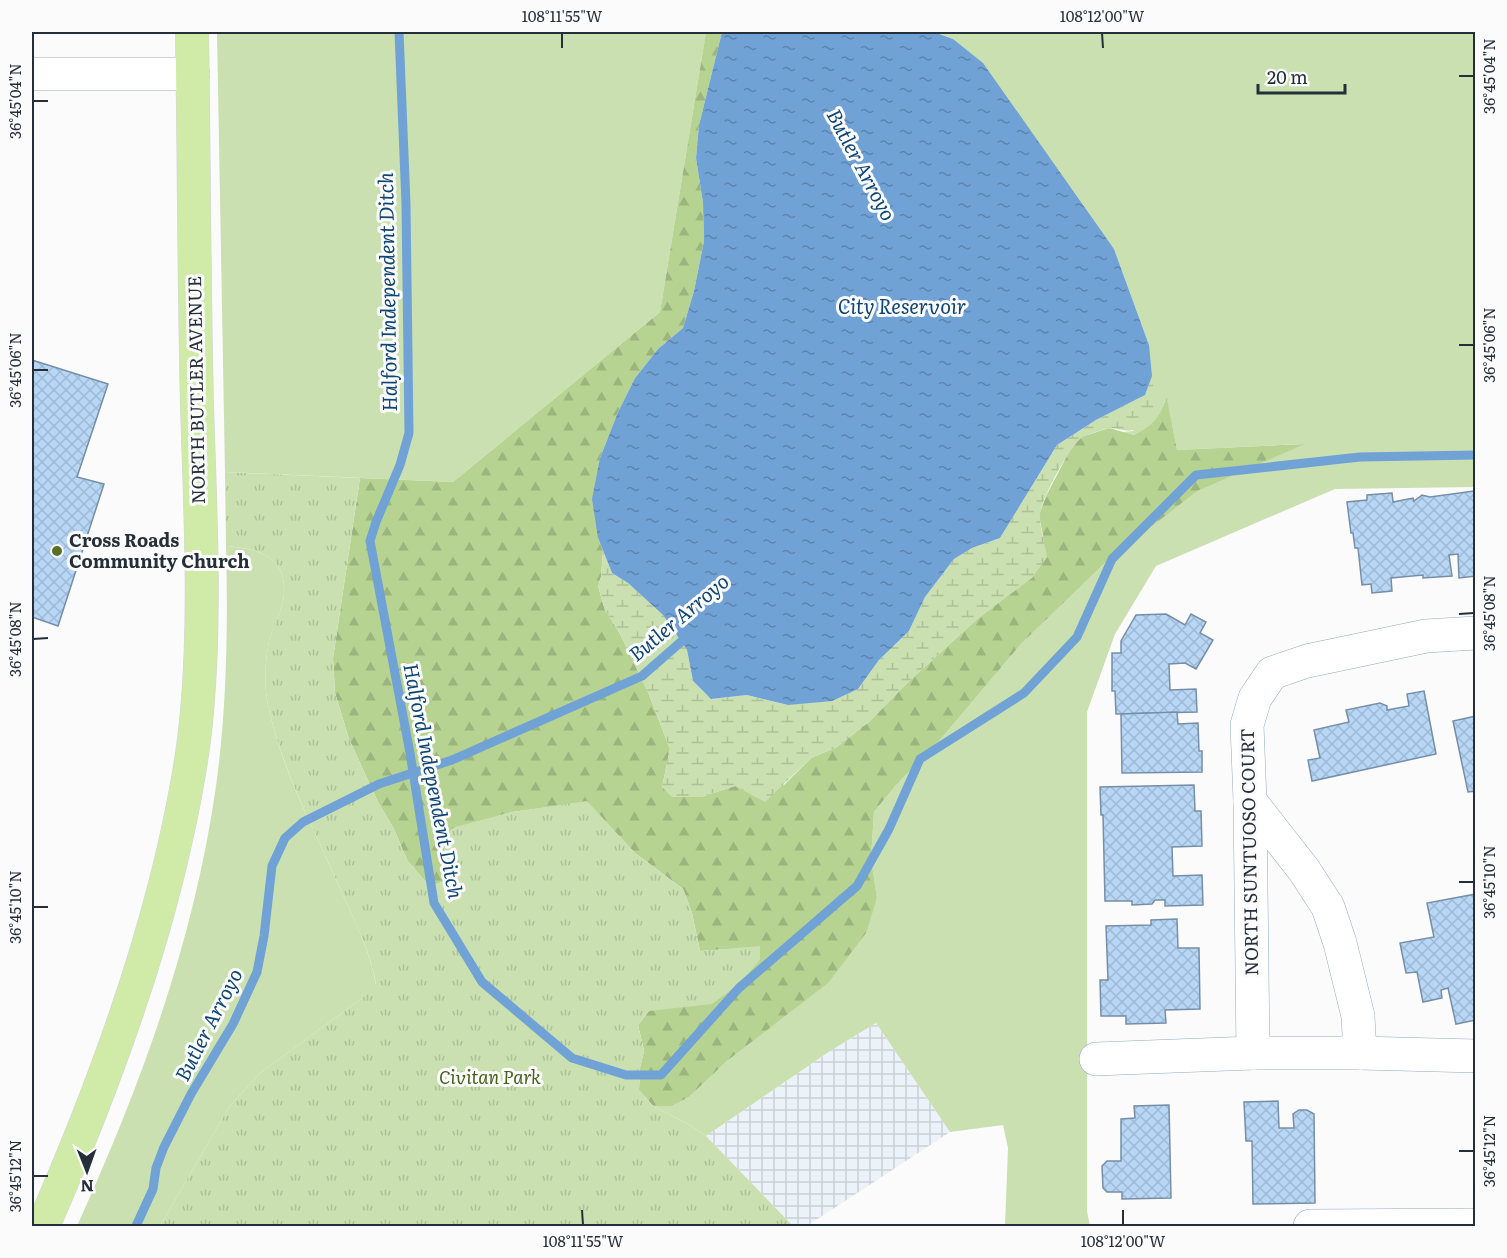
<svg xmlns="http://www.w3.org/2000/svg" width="1507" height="1258" viewBox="0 0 1507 1258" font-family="Literata,serif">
<defs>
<pattern id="industrial-grid" width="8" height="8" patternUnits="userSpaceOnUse" patternTransform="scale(1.5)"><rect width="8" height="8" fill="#ecf2f9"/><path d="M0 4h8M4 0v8" fill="none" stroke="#cad0d6"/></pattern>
<pattern id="forest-firs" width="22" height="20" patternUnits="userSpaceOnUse" patternTransform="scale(1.5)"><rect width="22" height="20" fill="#b6d391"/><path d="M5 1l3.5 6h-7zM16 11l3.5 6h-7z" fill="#9cb57e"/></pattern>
<pattern id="wetland-marsh" width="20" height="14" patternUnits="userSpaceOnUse" patternTransform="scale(1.5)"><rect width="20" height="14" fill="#cae0b0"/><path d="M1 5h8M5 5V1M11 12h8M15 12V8" fill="none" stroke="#adc098"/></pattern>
<pattern id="park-tufts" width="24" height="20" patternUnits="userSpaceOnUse" patternTransform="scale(1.5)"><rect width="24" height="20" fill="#cae0b0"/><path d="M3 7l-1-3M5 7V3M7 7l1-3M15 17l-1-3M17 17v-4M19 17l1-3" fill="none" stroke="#adc098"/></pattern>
<pattern id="water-ripples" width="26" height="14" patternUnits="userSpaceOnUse" patternTransform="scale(1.5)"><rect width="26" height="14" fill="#70a2d6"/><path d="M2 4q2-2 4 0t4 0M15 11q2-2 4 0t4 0" fill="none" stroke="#5c84af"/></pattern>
<pattern id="building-cross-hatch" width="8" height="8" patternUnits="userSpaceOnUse" patternTransform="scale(1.5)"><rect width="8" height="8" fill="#b8d7f7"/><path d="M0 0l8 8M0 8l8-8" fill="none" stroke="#9eb9d4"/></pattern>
</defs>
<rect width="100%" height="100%" fill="#fbfbfb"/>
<path fill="url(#industrial-grid)" d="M 876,1023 L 950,1132 L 807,1226 L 793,1226 L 706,1136 L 830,1051 Z"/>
<g fill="#cae0b0">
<path d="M 217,32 L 706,32 L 660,312 L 453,482 L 225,472 Z"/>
<path d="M 945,32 L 1475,32 L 1475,487 L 1335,489 L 1156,566 L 1115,634 L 1087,712 L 1087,1211 L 1090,1226 L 1005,1226 L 1008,1148 L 1003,1125 L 950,1132 L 876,1023 L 830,1051 L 706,1136 L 690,1125 L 653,1106 L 672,1106 L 689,1097 L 727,1061 L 828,982 L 877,899 L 871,858 L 874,812 L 896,785 L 940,740 L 1021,644 L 1105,563 L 1197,490 L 1303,444 L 1177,450 L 1167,399 C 1156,421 1157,423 1134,435 L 1123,432 L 1133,431 L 1149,345 L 1114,249 L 953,39 L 940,34 Z"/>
<path d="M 226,546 C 257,549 287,555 284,594 C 283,610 273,625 269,641 C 265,660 264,686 268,705 C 282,772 316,833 343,895 C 356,924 371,953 376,985 L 361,999 L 260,1073 L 229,1107 L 160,1226 L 77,1226 C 141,1085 194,941 216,786 C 227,707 228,626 226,546 Z"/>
</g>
<path fill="url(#forest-firs)" d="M 706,32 L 722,32 L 699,125 L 696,158 L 703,203 L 704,241 L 694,291 L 683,328 L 658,349 L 635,378 L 618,412 L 600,458 L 598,538 L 603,551 L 601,577 L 598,586 L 605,610 L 619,632 L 648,692 L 670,749 L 662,787 L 701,797 L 735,786 L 784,785 L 811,758 L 837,747 L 870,721 L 907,683 L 976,620 L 1032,577 L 1043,536 L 1039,515 L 1046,496 L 1071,448 L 1081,437 L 1109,428 L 1134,435 C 1156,423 1157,420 1167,398 L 1177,450 L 1305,444 L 1197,491 L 1105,563 L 1021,644 L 940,740 L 896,785 L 874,812 L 871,858 L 877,898 L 866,933 L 828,983 L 727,1061 L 689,1097 L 672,1106 L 653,1106 L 639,1090 L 640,1068 L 644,1051 L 638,1025 L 649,1011 L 760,947 L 700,951 L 692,913 L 683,889 L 635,853 L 587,802 L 512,812 L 485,820 L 442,858 L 442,882 L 430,887 L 407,860 L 394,829 L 378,802 L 349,739 L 335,693 L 333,658 L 360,478 L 453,482 L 660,312 Z"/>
<path fill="url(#wetland-marsh)" d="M 1152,376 C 1154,391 1158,413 1144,424 C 1127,438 1120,425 1105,429 C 1097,432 1086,434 1080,439 C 1069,448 1039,503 1040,516 C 1040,529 1045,544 1047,557 L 1032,578 L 976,620 L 907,683 L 870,721 L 837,747 L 811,758 L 765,802 L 735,786 L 701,797 L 672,797 L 662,787 L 670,749 L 648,692 L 619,632 L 605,610 L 598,586 L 601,577 L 603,551 L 612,573 L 628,583 L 663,615 L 687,650 L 693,681 L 711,699 L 747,695 L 788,705 L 858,689 L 879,660 L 909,631 L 925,597 L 954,559 L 972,548 L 1000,538 L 1057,445 L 1096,420 L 1145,395 Z"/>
<path fill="url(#park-tufts)" d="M 225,472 L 360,478 L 333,658 L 335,693 L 349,739 L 378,802 L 394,829 L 407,860 L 430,887 L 442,882 L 444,834 L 455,827 L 512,812 L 587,801 L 635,853 L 683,889 L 692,913 L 700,951 L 760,946 L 760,960 L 739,984 L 712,1004 L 649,1011 L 638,1025 L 644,1051 L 640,1068 L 639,1090 L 653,1106 L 690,1125 L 706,1136 L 793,1226 L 160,1226 L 229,1107 L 260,1073 L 361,999 L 376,984 C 371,953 356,924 343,895 C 316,833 282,771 268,705 C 264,686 265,660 269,641 C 273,625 283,610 284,594 C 287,555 257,549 226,546 Z"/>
<path fill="url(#water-ripples)" d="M 722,32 L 934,32 L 953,39 L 983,63 L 1114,249 L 1149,345 L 1152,376 L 1145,395 L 1096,420 L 1057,445 L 1000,538 L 972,548 L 954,559 L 925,597 L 909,631 L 879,660 L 858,689 L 832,701 L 788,705 L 747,695 L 711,699 L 693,681 L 687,650 L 663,615 L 628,583 L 612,573 L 598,538 L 592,499 L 600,458 L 618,412 L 635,378 L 658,349 L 683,328 L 694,291 L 704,241 L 703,203 L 696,158 L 699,125 Z"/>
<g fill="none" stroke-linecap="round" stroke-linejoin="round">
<g stroke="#70a2d6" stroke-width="9">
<path d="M 399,32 L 406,204 L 409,433 L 400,465 L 376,522 L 370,541 L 410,753 L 434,903 L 482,982 L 572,1058 L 626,1075 L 661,1075 L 739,988 L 857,886 L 889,829 L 920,759 L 1024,693 L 1077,637 L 1112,559 L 1196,475 L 1360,457 L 1476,455"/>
<path d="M 136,1226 L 153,1189 L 156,1168 L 164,1147 L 191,1094 L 233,1024 L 257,972 L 264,936 L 272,866 L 285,838 L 303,822 L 379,784 L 452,760 L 642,676 L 691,633"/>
</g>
</g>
<g fill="url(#building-cross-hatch)" stroke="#768ea7" stroke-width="1.5">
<path d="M 32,360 L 108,384 L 77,477 L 104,484 L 58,626 L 32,617 Z"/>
<path d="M 1474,491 L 1476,493 L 1476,576 L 1459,578 L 1458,554 L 1449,555 L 1452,576 L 1423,578 L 1423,575 L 1391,578 L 1392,591 L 1372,593 L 1371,584 L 1362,585 L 1358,548 L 1355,548 L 1353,533 L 1351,533 L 1347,502 L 1367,500 L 1367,495 L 1392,493 L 1393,502 L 1413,498 L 1414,501 L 1422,495 L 1430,497 Z"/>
<path d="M 1166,614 L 1185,625 L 1191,614 L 1206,622 L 1200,633 L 1213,640 L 1196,669 L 1185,663 L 1169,664 L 1170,690 L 1196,689 L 1197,712 L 1116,714 L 1115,691 L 1112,691 L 1112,653 L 1121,653 L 1121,641 L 1136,615 Z"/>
<path d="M 1424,691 L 1436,754 L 1312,781 L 1308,760 L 1320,758 L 1314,730 L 1349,722 L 1346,710 L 1380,703 L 1387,706 L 1387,710 L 1409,706 L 1407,694 Z"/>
<path d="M 1177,712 L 1178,724 L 1198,723 L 1199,751 L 1202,751 L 1202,772 L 1122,773 L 1121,714 Z"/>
<path d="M 1476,716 L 1476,791 L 1468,792 L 1453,721 Z"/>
<path d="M 1194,785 L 1195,811 L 1201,811 L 1202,846 L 1172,847 L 1173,876 L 1202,875 L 1203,905 L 1165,906 L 1165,900 L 1155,900 L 1152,904 L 1132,905 L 1132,901 L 1105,901 L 1103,815 L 1101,815 L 1100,787 Z"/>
<path d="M 1476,894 L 1476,1020 L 1456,1024 L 1448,988 L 1441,990 L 1442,998 L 1423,1002 L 1417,972 L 1406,973 L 1400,943 L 1434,937 L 1427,903 Z"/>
<path d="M 1177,919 L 1178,948 L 1199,948 L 1200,1009 L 1165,1010 L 1166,1023 L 1126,1024 L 1126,1016 L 1101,1016 L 1100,980 L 1108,980 L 1106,926 L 1151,925 L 1151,920 Z"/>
<path d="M 1278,1101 L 1279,1128 L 1294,1128 L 1293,1114 L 1299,1110 L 1307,1110 L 1314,1114 L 1315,1203 L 1253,1204 L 1252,1141 L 1246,1141 L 1244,1102 Z"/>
<path d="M 1169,1105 L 1171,1198 L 1122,1199 L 1122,1192 L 1107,1192 L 1103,1188 L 1102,1166 L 1107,1161 L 1121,1161 L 1121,1119 L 1135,1118 L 1134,1106 Z"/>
</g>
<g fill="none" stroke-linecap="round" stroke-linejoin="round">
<defs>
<g id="minor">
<path d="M 32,74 L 193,74"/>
<path d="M 1250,801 L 1304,870 L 1328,907 L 1340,943 L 1358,1016 L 1360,1053"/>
<path d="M 1253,1053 L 1250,801 L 1247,725 L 1255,698 L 1272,673 L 1307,661 L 1426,636 L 1476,633"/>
<path d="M 1096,1059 L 1253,1053 L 1360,1053 L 1476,1056"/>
<path d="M 1310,1226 L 1476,1225"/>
</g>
<path id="major" d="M 43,1226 C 92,1114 136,1000 166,881 C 180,825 192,769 197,712 C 206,610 200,507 197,405 C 194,281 194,156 192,32"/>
</defs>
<use href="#minor" stroke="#91a9c3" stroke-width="34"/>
<use href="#major" stroke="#d3d5d8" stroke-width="34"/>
<use href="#minor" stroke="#fff" stroke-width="33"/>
<use href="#major" stroke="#cfeba7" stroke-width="33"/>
</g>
<path fill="none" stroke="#252f3a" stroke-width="2" d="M 562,33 L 562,48M 1102,33 L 1103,48M 1459,76 L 1474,76M 33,101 L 48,101M 1459,345 L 1474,345M 33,370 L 48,370M 1459,614 L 1474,613M 33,639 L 48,638M 1459,882 L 1474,882M 33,907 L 48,907M 1459,1151 L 1474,1151M 33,1176 L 48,1176M 582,1210 L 583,1225M 1123,1210 L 1123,1225"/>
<circle fill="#557227" stroke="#fbfbfb" stroke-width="2" cx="57" cy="551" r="6"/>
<g text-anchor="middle" stroke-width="6" stroke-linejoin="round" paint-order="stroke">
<g font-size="18" fill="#252f3a" stroke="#fbfbfb">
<text transform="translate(197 390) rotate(-91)" y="6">NORTH BUTLER AVENUE</text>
<text transform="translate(1250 852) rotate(-91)" y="6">NORTH SUNTUOSO COURT</text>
</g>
<g font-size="18" font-weight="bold" fill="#252f3a" stroke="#fbfbfb" text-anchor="start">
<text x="69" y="547">Cross Roads<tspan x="69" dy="21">Community Church</tspan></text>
</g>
<g font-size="18" font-style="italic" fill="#47601c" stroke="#fbfbfb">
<text x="490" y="1084">Civitan Park</text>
</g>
<g font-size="20" font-style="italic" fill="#0e4575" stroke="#fbfbfb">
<text transform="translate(861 165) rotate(62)" y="7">Butler Arroyo</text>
<text transform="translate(388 292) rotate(-91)" y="7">Halford Independent Ditch</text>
<text x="902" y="314">City Reservoir</text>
<text transform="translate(679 618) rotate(-40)" y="7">Butler Arroyo</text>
<text transform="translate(433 781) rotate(79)" y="7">Halford Independent Ditch</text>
<text transform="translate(209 1025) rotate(-63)" y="7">Butler Arroyo</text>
</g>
</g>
<rect width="1507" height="1258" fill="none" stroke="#fbfbfb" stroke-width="66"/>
<g transform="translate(87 1171) rotate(179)" stroke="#fbfbfb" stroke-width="4.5" paint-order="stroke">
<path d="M0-4.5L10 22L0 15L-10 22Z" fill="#252f3a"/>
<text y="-9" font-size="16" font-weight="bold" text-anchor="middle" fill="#252f3a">N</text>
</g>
<path d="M1258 84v9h87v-9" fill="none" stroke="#252f3a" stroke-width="3"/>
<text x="1267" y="84" font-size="18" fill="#252f3a" stroke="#fbfbfb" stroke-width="4.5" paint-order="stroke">20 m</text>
<rect x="33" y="33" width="1441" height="1192" fill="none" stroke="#252f3a" stroke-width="2"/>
<g font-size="15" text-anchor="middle" fill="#252f3a">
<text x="562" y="22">108°11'55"W</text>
<text x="1102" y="22">108°12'00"W</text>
<text transform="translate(1490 76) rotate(-90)" y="5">36°45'04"N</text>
<text transform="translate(16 101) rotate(-90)" y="5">36°45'04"N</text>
<text transform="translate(1490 345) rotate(-90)" y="5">36°45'06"N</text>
<text transform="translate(16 370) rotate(-90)" y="5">36°45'06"N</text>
<text transform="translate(1490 613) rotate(-90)" y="5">36°45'08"N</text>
<text transform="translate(16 639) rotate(-90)" y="5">36°45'08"N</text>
<text transform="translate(1490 882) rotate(-90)" y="5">36°45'10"N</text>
<text transform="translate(16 907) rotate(-90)" y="5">36°45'10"N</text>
<text transform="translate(1490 1151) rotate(-90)" y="5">36°45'12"N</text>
<text transform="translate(16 1176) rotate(-90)" y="5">36°45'12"N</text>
<text x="583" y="1247">108°11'55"W</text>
<text x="1123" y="1247">108°12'00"W</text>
</g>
</svg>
